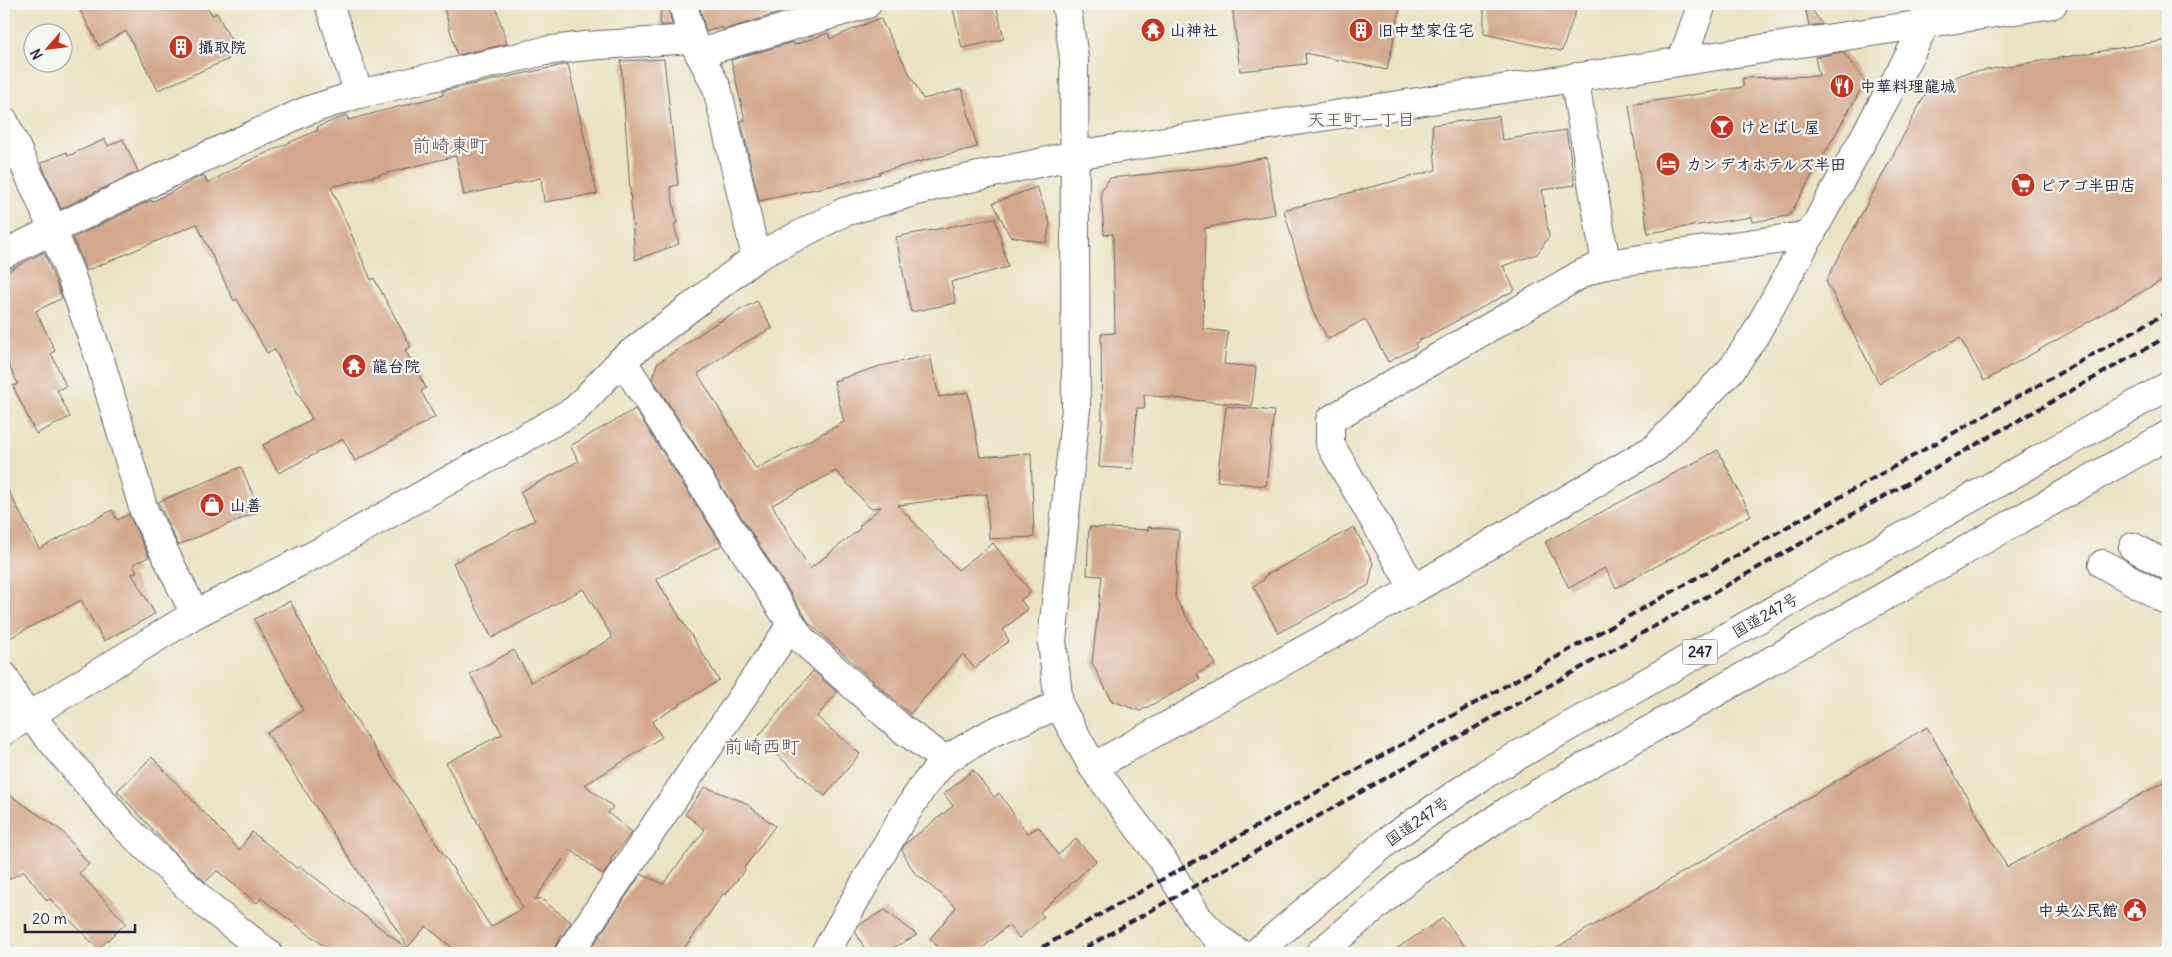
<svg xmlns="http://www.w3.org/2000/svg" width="2172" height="957" viewBox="0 0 2172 957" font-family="Delius,'Klee One',sans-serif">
<rect width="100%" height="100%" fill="#f6f6f2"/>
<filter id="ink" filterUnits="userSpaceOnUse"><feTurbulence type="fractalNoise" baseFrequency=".02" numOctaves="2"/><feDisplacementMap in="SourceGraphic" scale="10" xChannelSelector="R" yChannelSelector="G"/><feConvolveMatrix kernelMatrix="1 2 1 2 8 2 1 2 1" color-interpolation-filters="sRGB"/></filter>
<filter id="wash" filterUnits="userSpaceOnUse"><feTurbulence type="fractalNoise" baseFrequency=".0096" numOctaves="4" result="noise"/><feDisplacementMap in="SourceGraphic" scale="20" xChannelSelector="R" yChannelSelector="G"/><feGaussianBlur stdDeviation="1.12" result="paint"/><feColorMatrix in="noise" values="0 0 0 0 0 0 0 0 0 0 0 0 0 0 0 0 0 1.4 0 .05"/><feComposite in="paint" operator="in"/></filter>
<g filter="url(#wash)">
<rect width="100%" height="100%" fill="#eae2c2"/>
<g id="blocks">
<g fill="#d3a78b" fill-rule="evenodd">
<path d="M 77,4 L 206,4 L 212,15 L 217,13 L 233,44 L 224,48 L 229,59 L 158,90 L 126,31 L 99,46 Z"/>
<path d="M 443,4 L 495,4 L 507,44 L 457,55 Z"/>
<path d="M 661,4 L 668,4 L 672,25 L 660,25 Z"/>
<path d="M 699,4 L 780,4 L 783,12 L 723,30 L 722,27 L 706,32 Z"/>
<path d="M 952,4 L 996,4 L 1004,39 L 962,48 Z"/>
<path d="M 1232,4 L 1401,4 L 1387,70 L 1305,53 L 1306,64 L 1240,71 Z"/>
<path d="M 1484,4 L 1578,4 L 1562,51 L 1484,34 Z"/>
<path d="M 1805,4 L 1808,4 L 1822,24 L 1809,26 Z"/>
<path d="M 880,18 L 923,99 L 962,89 L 977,147 L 879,172 L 880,174 L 848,182 L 759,201 L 741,121 L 745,120 L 731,60 L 793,42 L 794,45 L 828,33 L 830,39 Z"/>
<path d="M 2168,40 L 2168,277 L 1984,381 L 1960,338 L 1879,383 L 1826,281 L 1926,93 L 1962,74 Z"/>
<path d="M 1843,52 L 1865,82 L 1789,216 L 1752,222 L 1751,217 L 1648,233 L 1629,105 L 1743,87 L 1743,78 L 1819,76 L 1815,57 Z"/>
<path d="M 664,59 L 678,185 L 670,187 L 677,223 L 674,224 L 679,244 L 635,260 L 621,61 Z"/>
<path d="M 568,64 L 597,194 L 544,202 L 541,178 L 464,195 L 456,156 L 331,187 L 371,280 L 374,278 L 411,347 L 405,350 L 426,388 L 421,391 L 435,417 L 355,461 L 343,439 L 279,473 L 263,445 L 312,419 L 274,349 L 267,353 L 237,299 L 234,301 L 197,224 L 86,271 L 73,238 L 151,200 L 152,202 L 203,175 L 208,183 L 248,161 L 318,130 L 317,127 L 347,115 L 348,120 L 443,95 L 442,91 Z"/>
<path d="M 1499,116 L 1502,140 L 1566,130 L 1575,185 L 1542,190 L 1549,237 L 1537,254 L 1503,266 L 1515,290 L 1415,343 L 1417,347 L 1388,362 L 1365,319 L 1328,339 L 1312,310 L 1284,210 L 1436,170 L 1432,125 Z"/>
<path d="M 105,139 L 108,146 L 123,139 L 138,171 L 61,209 L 41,163 L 67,152 L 68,156 Z"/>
<path d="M 1267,157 L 1275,214 L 1205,228 L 1203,329 L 1228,332 L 1224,364 L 1256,367 L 1252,406 L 1144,395 L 1145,408 L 1137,408 L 1133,469 L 1099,467 L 1102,422 L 1101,334 L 1115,333 L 1113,234 L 1104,235 L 1101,191 L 1110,178 L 1205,168 Z"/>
<path d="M 1037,187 L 1050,223 L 1046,243 L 1010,236 L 993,203 Z"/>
<path d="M 995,218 L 1008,267 L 951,282 L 956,303 L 911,312 L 896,237 Z"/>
<path d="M 44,252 L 62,298 L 36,311 L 55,351 L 51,353 L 66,386 L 57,390 L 70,417 L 36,434 L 13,386 L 18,384 L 4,356 L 4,273 Z"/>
<path d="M 757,301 L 772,328 L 733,349 L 698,374 L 756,469 L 844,422 L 834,381 L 880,366 L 930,355 L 939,397 L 968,392 L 980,457 L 1031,453 L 1034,537 L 989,539 L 987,494 L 898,505 L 958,570 L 993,543 L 1031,592 L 1021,600 L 1028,609 L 1003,630 L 1009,641 L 974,668 L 963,654 L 910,714 L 810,624 L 652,378 L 657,364 L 713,325 ZM 836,471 L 870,508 L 881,507 L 859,526 L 861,528 L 810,569 L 772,505 Z"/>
<path d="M 1226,406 L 1274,411 L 1266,486 L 1217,481 Z"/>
<path d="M 635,409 L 722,545 L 656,579 L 719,680 L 652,722 L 662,737 L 585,785 L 613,807 L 608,813 L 632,832 L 610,860 L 612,861 L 603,875 L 570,849 L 534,901 L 540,898 L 571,922 L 556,944 L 554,953 L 447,953 L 454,949 L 426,926 L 408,947 L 267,733 L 303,710 L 254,619 L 290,601 L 335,688 L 491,927 L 523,908 L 446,763 L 502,734 L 470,674 L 514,650 L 531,682 L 613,638 L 583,589 L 492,638 L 453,563 L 535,520 L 520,492 L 579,461 L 570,446 Z"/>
<path d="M 1718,450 L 1751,515 L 1616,588 L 1605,568 L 1569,588 L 1545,542 Z"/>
<path d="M 241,467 L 260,511 L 178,545 L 158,502 Z"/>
<path d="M 4,482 L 39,549 L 112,510 L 117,520 L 129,514 L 149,557 L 133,564 L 137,572 L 132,574 L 155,614 L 104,641 L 81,600 L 4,641 Z"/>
<path d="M 1089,527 L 1148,530 L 1148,527 L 1179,530 L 1175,598 L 1216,664 L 1197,674 L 1200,679 L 1140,711 L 1112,701 L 1092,663 L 1102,576 L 1087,575 Z"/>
<path d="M 1354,527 L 1373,563 L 1369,585 L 1278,633 L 1253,586 L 1264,580 L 1263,577 Z"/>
<path d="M 813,671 L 837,692 L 817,717 L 860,754 L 825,796 L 757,738 Z"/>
<path d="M 1927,727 L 2007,867 L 2168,780 L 2168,953 L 1547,953 Z"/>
<path d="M 152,757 L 239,850 L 252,832 L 298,869 L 300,866 L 413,953 L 333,953 L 261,898 L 257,903 L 217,871 L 205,882 L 170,848 L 117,791 Z"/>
<path d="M 973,770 L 994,797 L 999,793 L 1027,833 L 1039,827 L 1058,855 L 1076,839 L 1096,861 L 1040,912 L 1044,917 L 1019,938 L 1008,925 L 977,953 L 945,953 L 930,939 L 956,907 L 913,871 L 902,850 L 905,844 L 953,806 L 944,794 Z"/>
<path d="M 705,787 L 744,802 L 775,826 L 744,868 L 745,870 L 725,895 L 723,894 L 681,953 L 588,953 L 641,874 L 663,884 L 705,830 L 685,814 Z"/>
<path d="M 4,791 L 62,831 L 89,864 L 79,873 L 126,923 L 98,949 L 50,899 L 47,901 L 24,871 L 4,882 Z"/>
<path d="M 885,910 L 917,935 L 883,953 L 867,953 L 855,931 L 860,924 Z"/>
<path d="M 1443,918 L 1470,953 L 1390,953 Z"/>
</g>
</g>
</g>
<g filter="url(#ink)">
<use href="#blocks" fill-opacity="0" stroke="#68656a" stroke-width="1"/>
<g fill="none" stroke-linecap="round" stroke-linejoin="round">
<defs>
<g id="minor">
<path d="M 329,4 L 359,94"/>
<path d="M 683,4 L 692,39 L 717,88 L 756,257"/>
<path d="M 1066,4 L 1074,58 L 1076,408 L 1052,641 L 1059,705 L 1093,767 L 1162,859 L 1199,919 L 1220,940 L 1239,953"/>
<path d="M 699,53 L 867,4"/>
<path d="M 1682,60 L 1702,4"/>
<path d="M 1574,77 L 1606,264"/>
<path d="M 4,121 L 40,199 L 71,276 L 101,363 L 144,511 L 195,614"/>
<path d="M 4,254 L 170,173 L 306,111 L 359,94 L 545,51 L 585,46 L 692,39"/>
<path d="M 622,360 L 801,639 L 901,728 L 945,760"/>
<path d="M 2133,547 L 2168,566"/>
<path d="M 2103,564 L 2168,601"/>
<path d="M 1414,589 L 1330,444 L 1330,420 L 1583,273 L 1606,264 L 1811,235"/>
<path d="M 4,676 L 15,698 L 123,825 L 209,907 L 268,953"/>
<path d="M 4,731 L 195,614 L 324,550 L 575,410 L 622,360 L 756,257 L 844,212 L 938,185 L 1075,155 L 2053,4"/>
<path d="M 1093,767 L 1414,589 L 1655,448 L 1731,370 L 1755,335 L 1909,56 L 1931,12"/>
<path d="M 569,953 L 791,625"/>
<path d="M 825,953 L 898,825 L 924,785 L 945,760 L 993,732 L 1059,705"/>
</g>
<g id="highway">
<path d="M 1256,953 L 1390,839 L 1487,773 L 2168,386"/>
<path d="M 1320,953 L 1414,874 L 1509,810 L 2168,435"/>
</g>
</defs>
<use href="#minor" stroke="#68656a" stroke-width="30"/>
<use href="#highway" stroke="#68656a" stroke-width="30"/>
<use href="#minor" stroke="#fff" stroke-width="28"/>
<use href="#highway" stroke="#fff" stroke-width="28"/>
<g stroke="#22223b" stroke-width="4" stroke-dasharray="8 4" stroke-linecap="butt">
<path d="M 1032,953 L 2168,312"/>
<path d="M 1076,953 L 2168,336"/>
</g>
</g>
</g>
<defs>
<symbol id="temple-disc" viewBox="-11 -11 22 22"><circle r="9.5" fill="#c8321e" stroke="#f6f6f2"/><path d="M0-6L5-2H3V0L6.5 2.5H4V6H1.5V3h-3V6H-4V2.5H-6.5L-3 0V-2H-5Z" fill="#fff"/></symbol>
<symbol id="building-disc" viewBox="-11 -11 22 22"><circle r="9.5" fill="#c8321e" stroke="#f6f6f2"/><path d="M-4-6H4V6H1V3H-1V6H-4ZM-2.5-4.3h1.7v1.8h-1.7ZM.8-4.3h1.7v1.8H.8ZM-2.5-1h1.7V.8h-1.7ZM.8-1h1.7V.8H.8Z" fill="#fff"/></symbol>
<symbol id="restaurant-disc" viewBox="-11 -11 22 22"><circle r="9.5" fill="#c8321e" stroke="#f6f6f2"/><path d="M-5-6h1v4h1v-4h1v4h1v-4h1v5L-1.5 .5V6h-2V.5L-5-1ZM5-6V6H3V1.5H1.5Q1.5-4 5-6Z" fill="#fff"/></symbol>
<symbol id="bar-disc" viewBox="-11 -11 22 22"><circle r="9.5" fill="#c8321e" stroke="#f6f6f2"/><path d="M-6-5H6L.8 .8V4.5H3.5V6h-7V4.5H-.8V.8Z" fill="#fff"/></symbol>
<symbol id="hotel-disc" viewBox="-11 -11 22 22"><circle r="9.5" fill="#c8321e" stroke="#f6f6f2"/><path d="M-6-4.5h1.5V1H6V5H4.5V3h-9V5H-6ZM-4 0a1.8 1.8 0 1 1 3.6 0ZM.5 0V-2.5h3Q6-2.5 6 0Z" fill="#fff"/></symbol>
<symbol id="supermarket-disc" viewBox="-11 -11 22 22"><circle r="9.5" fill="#c8321e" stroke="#f6f6f2"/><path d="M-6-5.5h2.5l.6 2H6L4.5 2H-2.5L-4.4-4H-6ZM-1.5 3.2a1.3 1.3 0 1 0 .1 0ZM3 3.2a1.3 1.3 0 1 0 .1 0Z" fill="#fff"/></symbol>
<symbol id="shop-disc" viewBox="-11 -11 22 22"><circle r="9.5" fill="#c8321e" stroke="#f6f6f2"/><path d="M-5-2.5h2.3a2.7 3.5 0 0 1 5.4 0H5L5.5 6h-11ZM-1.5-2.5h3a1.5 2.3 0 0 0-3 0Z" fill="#fff"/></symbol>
<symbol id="civic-disc" viewBox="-11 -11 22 22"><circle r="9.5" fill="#c8321e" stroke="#f6f6f2"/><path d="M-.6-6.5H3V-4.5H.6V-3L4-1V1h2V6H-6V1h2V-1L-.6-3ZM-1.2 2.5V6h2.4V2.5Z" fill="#fff"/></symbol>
</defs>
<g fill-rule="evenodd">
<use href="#temple-disc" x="1139" y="16" width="28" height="28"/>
<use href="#building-disc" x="1347" y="16" width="28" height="28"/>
<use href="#building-disc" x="167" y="33" width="28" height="28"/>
<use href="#restaurant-disc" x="1828" y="72" width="28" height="28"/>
<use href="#bar-disc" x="1708" y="113" width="28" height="28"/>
<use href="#hotel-disc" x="1654" y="150" width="28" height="28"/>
<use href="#supermarket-disc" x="2009" y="171" width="28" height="28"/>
<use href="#temple-disc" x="340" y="352" width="28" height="28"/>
<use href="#shop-disc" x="198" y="491" width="28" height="28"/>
<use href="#civic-disc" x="2121" y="896" width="28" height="28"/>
</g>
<g text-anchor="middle" stroke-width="4.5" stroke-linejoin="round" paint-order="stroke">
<rect fill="#f6f6f2" stroke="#626272" stroke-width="1" x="1682.5" y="639.5" width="35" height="25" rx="4"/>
<g font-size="15" font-weight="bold" fill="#22223b">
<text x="1700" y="657">247</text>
</g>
<g font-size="16" font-weight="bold" fill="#22223b" stroke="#f6f6f2" text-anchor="start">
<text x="1170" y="36">山神社</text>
<text x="1378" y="36">旧中埜家住宅</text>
<text x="198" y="53">攝取院</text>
<text x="1860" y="92">中華料理龍城</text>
<text x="1740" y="133">けとばし屋</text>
<text x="1686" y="170">カンデオホテルズ半田</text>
<text x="2040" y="191">ピアゴ半田店</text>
<text x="372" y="372">龍台院</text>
<text x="230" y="511">山善</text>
<text x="2118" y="916" text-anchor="end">中央公民館</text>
</g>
<g font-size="16" fill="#22223b" stroke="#f6f6f2">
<text transform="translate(1765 615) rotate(-30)" y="6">国道247号</text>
<text transform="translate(1417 821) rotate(-35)" y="6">国道247号</text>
</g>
<g font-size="18" fill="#605157" stroke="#f6f6f2">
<text x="1361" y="126">天王町一丁目</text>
</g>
<g font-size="19" fill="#605157" stroke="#f6f6f2">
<text x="450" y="152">前崎東町</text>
<text x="762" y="753">前崎西町</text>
</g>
</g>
<rect width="2172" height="957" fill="none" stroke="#f6f6f2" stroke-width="20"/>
<g transform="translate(48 48) rotate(242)"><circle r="24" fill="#f6f6f2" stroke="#a1a1a9"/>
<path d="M0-4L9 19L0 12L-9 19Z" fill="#c8321e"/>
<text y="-8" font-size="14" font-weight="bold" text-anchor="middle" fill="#22223b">N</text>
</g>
<path d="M25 924v8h110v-8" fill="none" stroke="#22223b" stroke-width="2.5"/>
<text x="32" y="924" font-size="15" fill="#22223b" stroke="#f6f6f2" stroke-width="4" paint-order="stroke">20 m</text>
</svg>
